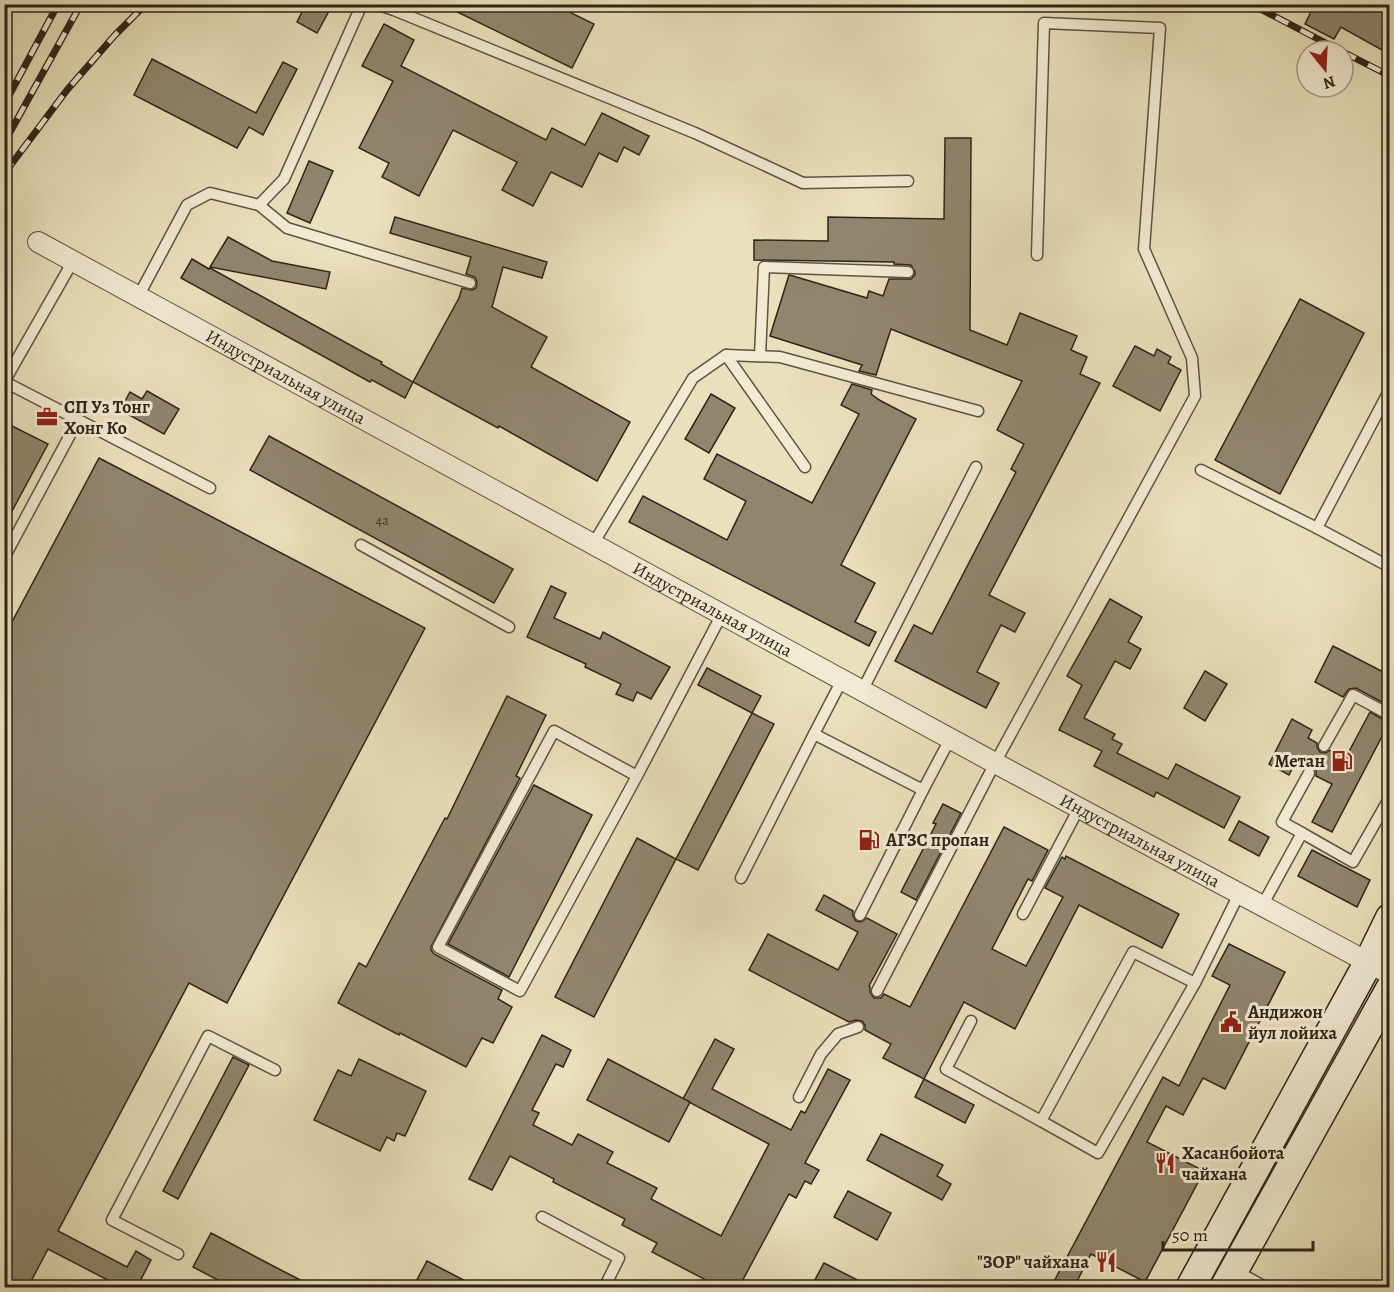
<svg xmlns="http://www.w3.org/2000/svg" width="1394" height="1292" viewBox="0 0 1394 1292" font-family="Alegreya,serif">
<rect width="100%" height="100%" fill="#eae0bc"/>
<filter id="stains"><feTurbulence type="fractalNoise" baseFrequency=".00333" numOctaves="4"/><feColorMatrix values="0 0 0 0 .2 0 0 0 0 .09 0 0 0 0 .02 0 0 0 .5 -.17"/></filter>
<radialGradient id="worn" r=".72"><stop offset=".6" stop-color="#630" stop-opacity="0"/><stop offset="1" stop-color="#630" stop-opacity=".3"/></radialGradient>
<g fill="#90866e" stroke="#2f2419" stroke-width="1.5">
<path d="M 306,4 L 316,4 L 329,11 L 317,33 L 297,22 Z"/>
<path d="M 441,4 L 553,4 L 594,24 L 572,68 Z"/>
<path d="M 1315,4 L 1389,4 L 1389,54 L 1341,27 L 1334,39 L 1305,24 Z"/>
<path d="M 384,24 L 414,40 L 401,66 L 546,140 L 552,128 L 585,145 L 602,113 L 649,136 L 639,155 L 624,147 L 617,162 L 599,153 L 582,187 L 551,172 L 533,206 L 502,190 L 517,162 L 453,130 L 419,196 L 382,177 L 389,163 L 359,148 L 393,81 L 362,66 Z"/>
<path d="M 152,59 L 256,113 L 283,62 L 297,69 L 263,135 L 249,127 L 237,148 L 134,95 Z"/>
<path d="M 945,138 L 971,138 L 970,330 L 1007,345 L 1020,313 L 1077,336 L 1071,350 L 1087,357 L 1080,374 L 1100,383 L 989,595 L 1025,613 L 1015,632 L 1001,625 L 977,672 L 999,683 L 986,708 L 895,661 L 914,625 L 932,634 L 1016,472 L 1011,469 L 1024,444 L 997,430 L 1022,381 L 891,329 L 876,375 L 859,371 L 862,365 L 770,336 L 789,275 L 793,276 L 867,298 L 869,291 L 883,296 L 889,279 L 911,279 L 915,275 L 915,272 L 911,265 L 894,264 L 894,262 L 754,260 L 754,240 L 828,241 L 828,217 L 944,219 Z"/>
<path d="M 309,161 L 333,171 L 310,223 L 287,213 Z"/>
<path d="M 395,217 L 547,262 L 542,278 L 503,267 L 492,307 L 547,337 L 531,367 L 630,422 L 597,481 L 499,426 L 498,428 L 413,382 L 459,298 L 462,288 L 472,290 L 476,288 L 477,282 L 475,277 L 466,274 L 471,257 L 390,233 Z"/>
<path d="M 228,237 L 272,261 L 330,272 L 326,289 L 210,267 Z"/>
<path d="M 192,259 L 209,269 L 210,268 L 372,357 L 382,362 L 381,364 L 413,382 L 405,398 L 372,380 L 370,382 L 361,377 L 181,278 Z"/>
<path d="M 1300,299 L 1364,333 L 1280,494 L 1215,460 Z"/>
<path d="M 1135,346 L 1154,356 L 1157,349 L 1171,357 L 1168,363 L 1181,370 L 1160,411 L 1113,386 Z"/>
<path d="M 852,384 L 872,390 L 871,394 L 881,401 L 916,419 L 841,565 L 875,583 L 855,622 L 876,632 L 869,646 L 629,522 L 643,496 L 727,540 L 746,501 L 704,479 L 717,454 L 812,503 L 859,414 L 841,405 Z"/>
<path d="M 147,391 L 179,409 L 164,434 L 120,410 L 130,392 L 142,399 Z"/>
<path d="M 711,394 L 735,408 L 709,453 L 685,439 Z"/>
<path d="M 4,422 L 48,444 L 4,526 Z"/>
<path d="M 269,436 L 513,569 L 494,603 L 250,470 Z"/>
<path d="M 99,458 L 425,628 L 227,1003 L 189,983 L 58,1231 L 127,1267 L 136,1251 L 151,1260 L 137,1287 L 121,1287 L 48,1249 L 28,1287 L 4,1287 L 4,637 Z"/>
<path d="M 551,586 L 566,593 L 554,618 L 600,639 L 603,632 L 670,667 L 651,699 L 637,692 L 633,701 L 616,694 L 621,684 L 585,667 L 586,664 L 527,637 Z"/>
<path d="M 1110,599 L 1142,617 L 1128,642 L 1141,649 L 1130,669 L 1115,661 L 1084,718 L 1115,734 L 1112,739 L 1122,744 L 1117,753 L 1168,779 L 1176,764 L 1240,797 L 1224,828 L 1156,792 L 1154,797 L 1094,766 L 1102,751 L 1059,730 L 1082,685 L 1067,676 Z"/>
<path d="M 1333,646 L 1389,675 L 1389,706 L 1356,688 L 1349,689 L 1343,697 L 1315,682 Z"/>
<path d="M 707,668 L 761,696 L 752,713 L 698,685 Z"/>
<path d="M 1205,671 L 1227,684 L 1205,721 L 1184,708 Z"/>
<path d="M 507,696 L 546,715 L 516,776 L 520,778 L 431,947 L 431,950 L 434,954 L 502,990 L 498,999 L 512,1007 L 493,1043 L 482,1038 L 466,1067 L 400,1033 L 399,1035 L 338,1003 L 359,963 L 366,967 L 445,818 L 447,819 Z"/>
<path d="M 1370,712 L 1389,723 L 1332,832 L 1312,822 L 1332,784 L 1316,776 L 1316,770 L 1312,766 L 1306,766 L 1303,769 L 1294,765 L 1289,775 L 1269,764 L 1292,719 L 1312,730 L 1308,738 L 1317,743 L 1317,747 L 1320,752 L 1325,753 L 1331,750 L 1346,757 Z"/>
<path d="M 752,713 L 774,724 L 698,870 L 676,859 Z"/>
<path d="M 534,785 L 592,815 L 509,977 L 448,944 Z"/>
<path d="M 943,804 L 961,813 L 916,900 L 901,892 L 936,824 L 933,823 Z"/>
<path d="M 1239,821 L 1269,837 L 1259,856 L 1229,840 Z"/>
<path d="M 1004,827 L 1048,850 L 1032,881 L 1028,879 L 992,949 L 1026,966 L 1063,897 L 1045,888 L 1062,857 L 1065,859 L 1066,856 L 1179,914 L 1162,948 L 1079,905 L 1015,1029 L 964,1002 L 924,1079 L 883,1058 L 891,1044 L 865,1030 L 865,1025 L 862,1021 L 856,1020 L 849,1022 L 749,970 L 768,934 L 838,970 L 858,932 L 816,910 L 824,895 L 853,911 L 853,916 L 856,921 L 861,922 L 867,918 L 897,934 L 869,986 L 870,987 L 870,992 L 874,998 L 881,998 L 884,994 L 910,1007 Z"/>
<path d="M 637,838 L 676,859 L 594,1017 L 555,997 Z"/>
<path d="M 1312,850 L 1370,880 L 1357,907 L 1298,876 Z"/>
<path d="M 1229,944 L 1285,972 L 1225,1089 L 1203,1078 L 1183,1115 L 1166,1106 L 1147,1142 L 1204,1171 L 1145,1282 L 1091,1254 L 1074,1287 L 1051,1287 L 1163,1077 L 1179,1086 L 1230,985 L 1212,976 Z"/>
<path d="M 542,1035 L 571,1050 L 563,1067 L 556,1064 L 532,1110 L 539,1113 L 533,1125 L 572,1145 L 578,1134 L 613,1152 L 607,1163 L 657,1188 L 651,1199 L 721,1236 L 769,1144 L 683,1099 L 715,1039 L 734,1049 L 712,1089 L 791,1130 L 801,1111 L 805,1113 L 828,1069 L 850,1080 L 805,1163 L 819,1170 L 811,1184 L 805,1181 L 796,1198 L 789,1194 L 739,1287 L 702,1287 L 706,1280 L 652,1252 L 657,1243 L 622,1225 L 625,1219 L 553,1182 L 554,1179 L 510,1156 L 492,1190 L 469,1179 Z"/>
<path d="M 233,1057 L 249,1065 L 178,1199 L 163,1191 Z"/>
<path d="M 359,1059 L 426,1091 L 405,1136 L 397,1133 L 394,1141 L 387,1137 L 380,1151 L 314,1120 L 338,1070 L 351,1076 Z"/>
<path d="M 608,1059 L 690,1102 L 669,1142 L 587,1100 Z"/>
<path d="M 924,1079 L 974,1105 L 965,1123 L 915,1097 Z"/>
<path d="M 881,1134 L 943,1165 L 937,1176 L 951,1184 L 942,1200 L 867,1160 Z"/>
<path d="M 848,1191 L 891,1213 L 877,1240 L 834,1217 Z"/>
<path d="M 211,1233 L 275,1267 L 314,1287 L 231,1287 L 193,1267 Z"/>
<path d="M 427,1261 L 477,1287 L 413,1287 Z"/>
<path d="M 824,1263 L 871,1287 L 811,1287 Z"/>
</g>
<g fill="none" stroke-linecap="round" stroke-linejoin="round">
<defs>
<g id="lane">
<path d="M 376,4 L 394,10 L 695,133 L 803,183 L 908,181"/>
<path d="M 259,205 L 287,228 L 470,283"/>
<path d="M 138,297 L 187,205 L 210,193 L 259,205 L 284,179 L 362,4"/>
<path d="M 726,355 L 805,467"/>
<path d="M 760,356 L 764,267 L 908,272"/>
<path d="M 4,382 L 73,261"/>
<path d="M 5,382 L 210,488"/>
<path d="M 1390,389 L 1317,528 L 1390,567"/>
<path d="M 1201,470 L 1317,528"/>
<path d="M 593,544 L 693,378 L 726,355 L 780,357 L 978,411"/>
<path d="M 361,545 L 509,627"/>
<path d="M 4,558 L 78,420"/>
<path d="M 842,680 L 814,734 L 923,790 L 950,739"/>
<path d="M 862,691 L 976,467"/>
<path d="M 1324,746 L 1353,695 L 1390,715"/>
<path d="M 637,776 L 554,731 L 438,947 L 520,991 L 637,776 L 722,614"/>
<path d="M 1302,833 L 1282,822 L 1309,773"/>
<path d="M 741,878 L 814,734"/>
<path d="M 1262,906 L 1302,833 L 1353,862 L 1390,797"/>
<path d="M 1023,914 L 1079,808"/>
<path d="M 860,915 L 923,790"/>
<path d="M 877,991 L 995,763 L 1195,396 L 1192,358 L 1144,249 L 1160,28 L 1044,23 L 1037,255"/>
<path d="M 971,1021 L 946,1069 L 1041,1121 L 1133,952 L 1195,983 L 1239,894"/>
<path d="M 799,1097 L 821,1054 L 838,1034 L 858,1027"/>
<path d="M 1041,1121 L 1098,1153 L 1195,983"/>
<path d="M 542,1217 L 619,1258 L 604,1288"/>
<path d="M 178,1254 L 112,1220 L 208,1036 L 275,1070"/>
<path d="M 1236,1271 L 1267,1288"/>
</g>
<g id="street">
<path id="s1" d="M 38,242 L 995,763 L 1390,974"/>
</g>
<g id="secondary">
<path d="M 1190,1288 L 1368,963 L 1390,918"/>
<path d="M 1224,1288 L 1390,989"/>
</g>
</defs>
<use href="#lane" stroke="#5e5342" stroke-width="13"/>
<use href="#street" stroke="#5e5342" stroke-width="22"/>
<use href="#secondary" stroke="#2f2419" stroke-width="31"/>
<use href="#lane" stroke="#f1ebd3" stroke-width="10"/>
<use href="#street" stroke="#f1ebd3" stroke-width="20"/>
<use href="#secondary" stroke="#f1ebd3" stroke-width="28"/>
<defs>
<g id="rail">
<path d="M 1251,4 L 1341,51"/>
<path d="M 1343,52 L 1390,76"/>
<path d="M 4,105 L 58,4"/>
<path d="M 4,143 L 81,4"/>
<path d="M 4,174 L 67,90 L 115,35 L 146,4"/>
</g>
</defs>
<use href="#rail" stroke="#2f2419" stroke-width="7"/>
<use href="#rail" stroke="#f1ebd3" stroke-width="4.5" stroke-dasharray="14" stroke-linecap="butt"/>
</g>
<defs>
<symbol id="office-bare" viewBox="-9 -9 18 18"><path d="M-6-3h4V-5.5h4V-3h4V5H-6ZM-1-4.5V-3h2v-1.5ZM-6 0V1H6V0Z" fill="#8f2418" stroke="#f1ebd3" stroke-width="2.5" paint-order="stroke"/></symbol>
<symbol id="fuel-bare" viewBox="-9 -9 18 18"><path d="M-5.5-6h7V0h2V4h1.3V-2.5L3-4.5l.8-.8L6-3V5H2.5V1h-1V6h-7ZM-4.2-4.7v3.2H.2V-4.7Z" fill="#8f2418" stroke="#f1ebd3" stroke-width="2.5" paint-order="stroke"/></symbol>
<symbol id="civic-bare" viewBox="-9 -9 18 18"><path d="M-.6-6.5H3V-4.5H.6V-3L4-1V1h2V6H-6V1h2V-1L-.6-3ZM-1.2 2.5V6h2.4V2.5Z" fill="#8f2418" stroke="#f1ebd3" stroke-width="2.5" paint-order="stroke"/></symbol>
<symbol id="restaurant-bare" viewBox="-9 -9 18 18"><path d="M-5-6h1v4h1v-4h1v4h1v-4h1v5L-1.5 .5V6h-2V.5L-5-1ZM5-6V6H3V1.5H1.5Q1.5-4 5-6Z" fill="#8f2418" stroke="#f1ebd3" stroke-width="2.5" paint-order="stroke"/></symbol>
</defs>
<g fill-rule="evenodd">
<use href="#office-bare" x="32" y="402" width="30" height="30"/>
<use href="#fuel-bare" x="1327" y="746" width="30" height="30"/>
<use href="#fuel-bare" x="854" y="825" width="30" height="30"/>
<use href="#civic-bare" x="1216" y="1007" width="30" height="30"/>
<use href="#restaurant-bare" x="1150" y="1148" width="30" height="30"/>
<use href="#restaurant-bare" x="1091" y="1247" width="30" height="30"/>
</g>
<g text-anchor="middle" stroke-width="6" stroke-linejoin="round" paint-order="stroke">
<g font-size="15" fill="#473c2e">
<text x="382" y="525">4а</text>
</g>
<g font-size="18" fill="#2f2419" stroke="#f1ebd3">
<text dy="6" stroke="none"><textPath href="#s1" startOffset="282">Индустриальная улица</textPath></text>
<text dy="6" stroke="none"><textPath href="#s1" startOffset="768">Индустриальная улица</textPath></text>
<text dy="6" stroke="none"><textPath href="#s1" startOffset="1254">Индустриальная улица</textPath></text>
</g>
<g font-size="18" font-weight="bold" fill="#2f2419" stroke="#f1ebd3" text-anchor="start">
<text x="64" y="413">СП Уз Тонг<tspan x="64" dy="21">Хонг Ко</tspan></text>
<text x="1325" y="767" text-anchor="end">Метан</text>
<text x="886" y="846">АГЗС пропан</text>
<text x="1248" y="1018">Андижон<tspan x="1248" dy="21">йул лойиха</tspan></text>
<text x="1182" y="1159">Хасанбойота<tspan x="1182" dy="21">чайхана</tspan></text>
<text x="1089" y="1268" text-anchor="end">"ЗОР" чайхана</text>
</g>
</g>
<rect width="1394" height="1292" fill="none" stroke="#eae0bc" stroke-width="24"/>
<rect x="6" y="6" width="1382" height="1280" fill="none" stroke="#2f2419" stroke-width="3"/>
<rect x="12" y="12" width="1370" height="1268" fill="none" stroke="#2f2419" stroke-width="1.5"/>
<g transform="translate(1325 69) rotate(162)"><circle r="28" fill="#f1ebd3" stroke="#a39b89" stroke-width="1.5"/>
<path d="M0-4.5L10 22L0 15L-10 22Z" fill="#8f2418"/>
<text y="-9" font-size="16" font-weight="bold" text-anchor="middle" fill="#2f2419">N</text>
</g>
<path d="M1163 1241v9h150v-9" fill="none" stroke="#2f2419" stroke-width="3"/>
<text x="1172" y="1241" font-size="18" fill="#2f2419" stroke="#f1ebd3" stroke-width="4.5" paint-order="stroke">50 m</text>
<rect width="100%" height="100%" filter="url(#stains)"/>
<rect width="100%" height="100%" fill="url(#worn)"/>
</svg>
